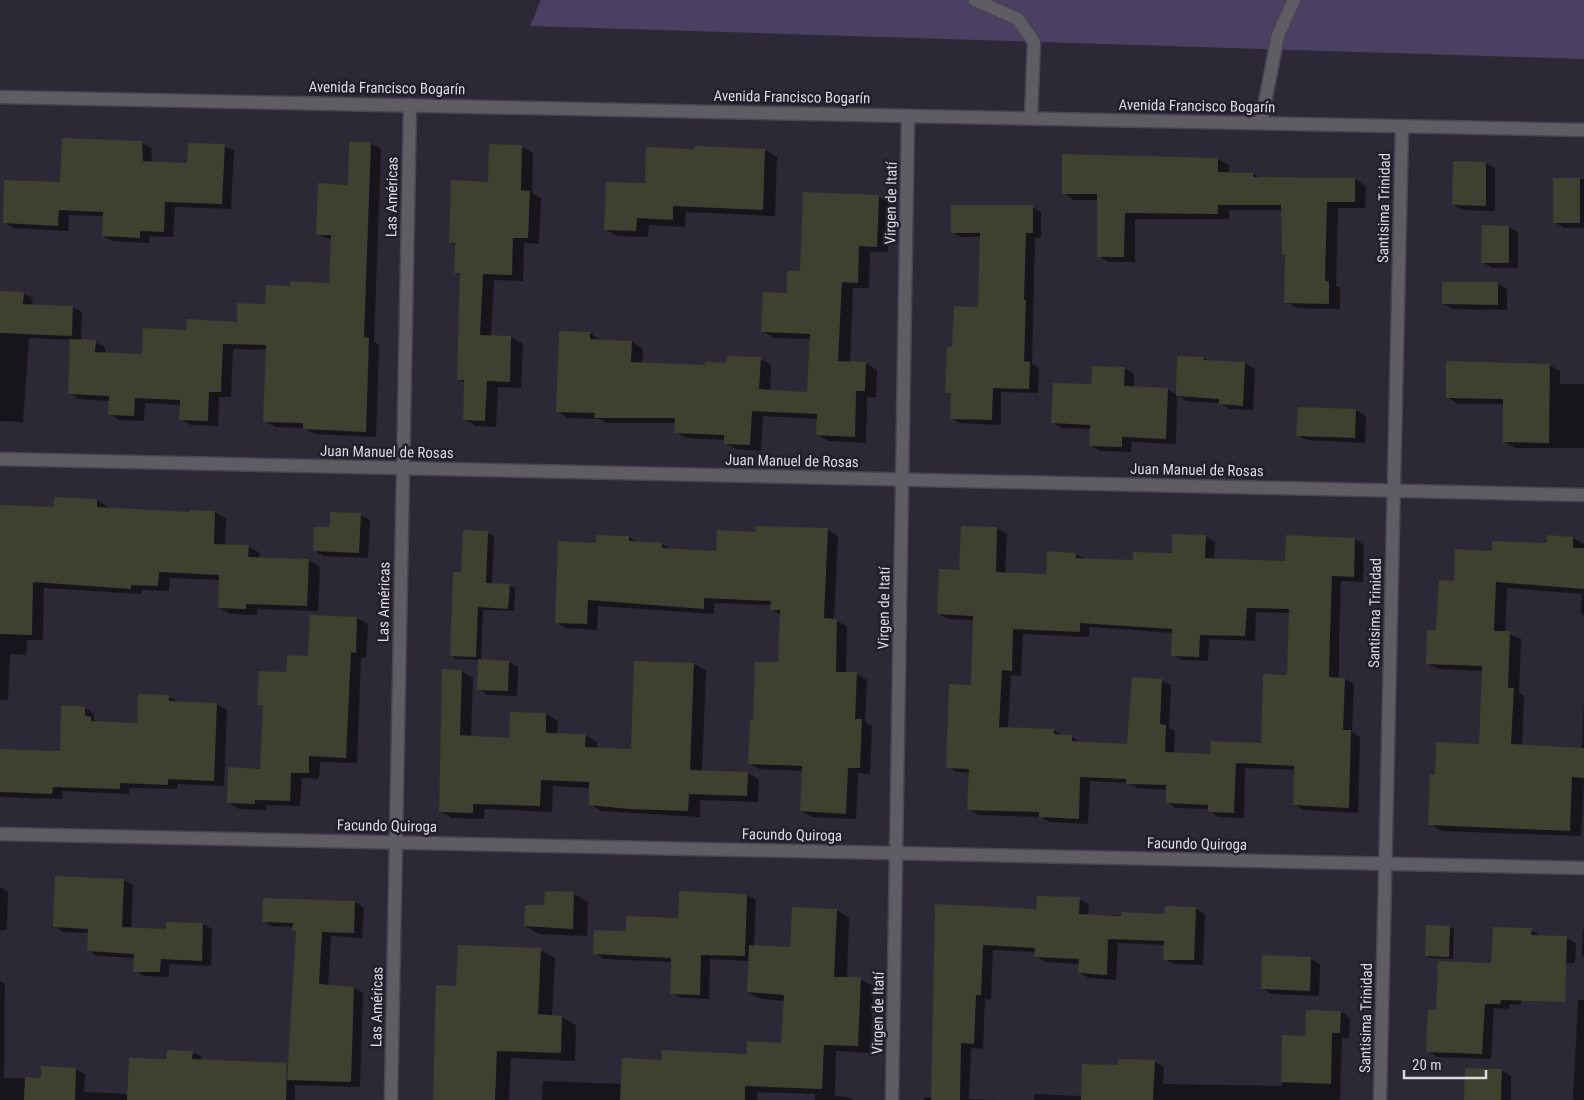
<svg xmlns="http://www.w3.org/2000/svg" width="1584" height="1100" viewBox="0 0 1584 1100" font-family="'Roboto Condensed',sans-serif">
<rect width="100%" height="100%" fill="#2c2835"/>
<path fill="#4b4062" d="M 541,0 L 1584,0 L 1584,59 L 530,26 Z"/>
<g fill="#0007" fill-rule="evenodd">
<path d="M 142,143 L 151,148 L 152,162 L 188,164 L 224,146 L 234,151 L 231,209 L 175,207 L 173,237 L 150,236 L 149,243 L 113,241 L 104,236 L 104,216 L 69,215 L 68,231 L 14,228 L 4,222 L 61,183 Z"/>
<path d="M 351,143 L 371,143 L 381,149 L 374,342 L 379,345 L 376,437 L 314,434 L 304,428 L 275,427 L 265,421 L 267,350 L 233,349 L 231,397 L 219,397 L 218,426 L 191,425 L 181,419 L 181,405 L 145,403 L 144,421 L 119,420 L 109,414 L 110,401 L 79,399 L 69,393 L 71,340 L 29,338 L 23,422 L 0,421 L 0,292 L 23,293 L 33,298 L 32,305 L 73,307 L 82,312 L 81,341 L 95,342 L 105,347 L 105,354 L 143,355 L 188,332 L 238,323 L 291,287 L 330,284 L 332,240 L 318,234 L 349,186 Z"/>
<path d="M 522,147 L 533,153 L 532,193 L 541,198 L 539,244 L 524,243 L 523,281 L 494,280 L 491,336 L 511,337 L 523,344 L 521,388 L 498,387 L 496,427 L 476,426 L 464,419 L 465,383 L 458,379 L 461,275 L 455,272 L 456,246 L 450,242 L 489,183 Z"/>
<path d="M 765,150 L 777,157 L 775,216 L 686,212 L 685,227 L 649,225 L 648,237 L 617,236 L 605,229 L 646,184 Z"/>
<path d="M 1218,159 L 1229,165 L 1229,174 L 1253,174 L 1260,178 L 1355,179 L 1366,186 L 1365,208 L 1338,208 L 1336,286 L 1340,288 L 1340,309 L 1297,308 L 1286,302 L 1286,256 L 1283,254 L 1282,210 L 1229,210 L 1229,219 L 1135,219 L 1135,262 L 1109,262 L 1098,256 L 1098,200 L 1074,200 L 1063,193 Z"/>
<path d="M 1485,163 L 1495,168 L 1495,211 L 1463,210 L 1453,205 Z"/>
<path d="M 1554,179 L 1584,179 L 1584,228 L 1564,228 L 1554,222 Z"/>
<path d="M 878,196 L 890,203 L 888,252 L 870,252 L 869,288 L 853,288 L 850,363 L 866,363 L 877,370 L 876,397 L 867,397 L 866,443 L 828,441 L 817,434 L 818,419 L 763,416 L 761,451 L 736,449 L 725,443 L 725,440 L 687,438 L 676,432 L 676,423 L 607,423 L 599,419 L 568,418 L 557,411 L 590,333 L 601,340 L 632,342 L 643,349 L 642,364 L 706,367 L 760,359 L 771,365 L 770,391 L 809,393 L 811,339 L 774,338 L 762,331 L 802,273 Z"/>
<path d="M 1033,207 L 1041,212 L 1041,238 L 1035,238 L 1032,364 L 1039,368 L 1038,393 L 1001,392 L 1001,425 L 960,423 L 951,418 L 952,396 L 946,393 L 953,348 L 979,308 L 982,237 L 961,237 L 952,232 Z"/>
<path d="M 1509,227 L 1518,232 L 1518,268 L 1492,268 L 1482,262 Z"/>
<path d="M 1497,283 L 1507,289 L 1507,310 L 1453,309 L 1443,304 Z"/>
<path d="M 1204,358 L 1210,362 L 1245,363 L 1255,369 L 1253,410 L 1230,409 L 1219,403 L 1187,401 L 1177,396 L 1176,444 L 1132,442 L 1131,452 L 1100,451 L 1090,445 L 1091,429 L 1062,428 L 1052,422 L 1093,386 L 1124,368 L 1134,374 L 1134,388 L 1168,390 L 1177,395 Z"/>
<path d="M 1549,365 L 1560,371 L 1560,384 L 1584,384 L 1584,448 L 1515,448 L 1504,442 L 1505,404 L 1458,404 L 1447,397 Z"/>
<path d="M 1356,410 L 1366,416 L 1365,443 L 1307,440 L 1298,435 Z"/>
<path d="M 97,500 L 108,507 L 108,509 L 191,514 L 215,512 L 226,519 L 225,545 L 248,546 L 260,553 L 259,558 L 309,560 L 320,567 L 318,611 L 257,609 L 257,615 L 230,614 L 219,607 L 220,580 L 170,578 L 169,591 L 142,590 L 142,594 L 44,588 L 43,640 L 27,640 L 26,655 L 10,654 L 8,700 L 0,700 L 0,506 L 55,508 Z"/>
<path d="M 360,515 L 370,520 L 368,558 L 324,556 L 315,551 L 331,529 Z"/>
<path d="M 962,527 L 997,528 L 1007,534 L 1005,573 L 1047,575 L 1076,554 L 1085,559 L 1134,561 L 1173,555 L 1205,536 L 1215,542 L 1214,560 L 1286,563 L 1288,536 L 1355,539 L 1364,545 L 1363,582 L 1341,581 L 1339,642 L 1339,678 L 1345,679 L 1354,684 L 1352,732 L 1360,737 L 1358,813 L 1304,810 L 1294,805 L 1296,770 L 1245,768 L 1244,818 L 1218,817 L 1209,811 L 1209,809 L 1176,808 L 1167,802 L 1168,790 L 1137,788 L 1128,783 L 1090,781 L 1088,824 L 1049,822 L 1041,817 L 978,815 L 969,809 L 970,773 L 957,772 L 948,767 L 972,686 L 974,620 L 948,619 L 939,614 L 961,571 ZM 1256,612 L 1290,613 L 1288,676 L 1262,745 L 1211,755 L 1174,754 L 1175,731 L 1169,728 L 1171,685 L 1161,680 L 1129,745 L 1081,743 L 1071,736 L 1063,735 L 1054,730 L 1008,728 L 1011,675 L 1021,676 L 1023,634 L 1089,637 L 1089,627 L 1173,633 L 1172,655 L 1182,660 L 1208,661 L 1209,639 L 1255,641 Z"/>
<path d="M 828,530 L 838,536 L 834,620 L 847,626 L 846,673 L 856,674 L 867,680 L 865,722 L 872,726 L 870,774 L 858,773 L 856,819 L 812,817 L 802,811 L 803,771 L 759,769 L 749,763 L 754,721 L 779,664 L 781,615 L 772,609 L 772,605 L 714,603 L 714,614 L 598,606 L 597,630 L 566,628 L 556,622 L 597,544 L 629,537 L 639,543 L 662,544 L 672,550 L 717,552 L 757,533 Z"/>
<path d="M 487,533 L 494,536 L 492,584 L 509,585 L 515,588 L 514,611 L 483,610 L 481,661 L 509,662 L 518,667 L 517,696 L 488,695 L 479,689 L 480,660 L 457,659 L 451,655 L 462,573 Z"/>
<path d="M 1548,537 L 1573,538 L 1584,544 L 1584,616 L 1581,614 L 1582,594 L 1507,588 L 1505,632 L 1521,639 L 1519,693 L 1524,696 L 1522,746 L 1582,750 L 1584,699 L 1584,783 L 1581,836 L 1441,831 L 1430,824 L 1436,776 L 1480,745 L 1483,671 L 1438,669 L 1427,663 L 1455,582 L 1493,552 L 1548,544 Z"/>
<path d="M 311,616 L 357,618 L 368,624 L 366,658 L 361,658 L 357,763 L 320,762 L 319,779 L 302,778 L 300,806 L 266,805 L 266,810 L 239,809 L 228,802 L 262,770 L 265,708 L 258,705 L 287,673 L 310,657 Z"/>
<path d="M 636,662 L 694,664 L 706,671 L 702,771 L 748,773 L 759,780 L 758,802 L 700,800 L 700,817 L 601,811 L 590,804 L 590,788 L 553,786 L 552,812 L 485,809 L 484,819 L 452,818 L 440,811 L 461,671 L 473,678 L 471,737 L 510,739 L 511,713 L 546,714 L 558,721 L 557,734 L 585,735 L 597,742 L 597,748 L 632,750 Z"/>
<path d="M 169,697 L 179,702 L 217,704 L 227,710 L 224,786 L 177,784 L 177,789 L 130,788 L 129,794 L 62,791 L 62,799 L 0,797 L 0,750 L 61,753 L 85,708 L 94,714 L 94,720 L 98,722 L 138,724 Z"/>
<path d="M 124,880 L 133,885 L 131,929 L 167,930 L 167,923 L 203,924 L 212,929 L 211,966 L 169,964 L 169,977 L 144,976 L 135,971 L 135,958 L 97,956 L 88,950 L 89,933 L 63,932 L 54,926 Z"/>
<path d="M 0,887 L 8,892 L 7,930 L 0,930 Z"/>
<path d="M 574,894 L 588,902 L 587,936 L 539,934 L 525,926 L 546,907 Z"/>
<path d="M 747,895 L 756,900 L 754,947 L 791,948 L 837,910 L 849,918 L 847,978 L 860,979 L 873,986 L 871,1053 L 836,1051 L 835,1096 L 848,1097 L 854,1100 L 815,1100 L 815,1094 L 758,1092 L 757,1100 L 542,1100 L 543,1081 L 622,1084 L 663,1061 L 748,1055 L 783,1044 L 785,1001 L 761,999 L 748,992 L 749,961 L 710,959 L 709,999 L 681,998 L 671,993 L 673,962 L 604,959 L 595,953 L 627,932 L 679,920 Z"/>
<path d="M 1079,899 L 1089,904 L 1088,915 L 1166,915 L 1195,908 L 1205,914 L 1203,965 L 1174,964 L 1164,959 L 1165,945 L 1118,943 L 1116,980 L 1089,978 L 1079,973 L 1080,964 L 1045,962 L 1036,956 L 1036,952 L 993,950 L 991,1000 L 985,999 L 983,1049 L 971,1048 L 969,1099 L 1002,1100 L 924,1100 L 924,1097 L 932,1097 L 936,906 L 1037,910 Z"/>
<path d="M 264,900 L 355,902 L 364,908 L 362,938 L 331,936 L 328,986 L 354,988 L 363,993 L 360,1087 L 295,1085 L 295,1100 L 0,1100 L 0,981 L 5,984 L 4,1078 L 42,1079 L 75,1069 L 85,1074 L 84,1092 L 129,1094 L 168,1060 L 192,1052 L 202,1057 L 202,1061 L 289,1066 L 297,932 L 294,930 L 294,927 L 272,926 L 263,921 Z"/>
<path d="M 1450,927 L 1454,929 L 1453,959 L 1431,958 L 1426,956 Z"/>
<path d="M 1583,929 L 1584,929 L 1584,957 L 1582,956 Z"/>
<path d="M 1531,930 L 1540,936 L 1567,938 L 1576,943 L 1575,963 L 1523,961 L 1521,1005 L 1510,1004 L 1509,1009 L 1494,1008 L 1491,1059 L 1437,1057 L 1428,1051 L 1437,1012 Z"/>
<path d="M 540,950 L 555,958 L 552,1016 L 562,1017 L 576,1025 L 575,1061 L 511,1058 L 509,1100 L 434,1100 L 458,987 Z"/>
<path d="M 1311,959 L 1320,964 L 1319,996 L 1272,994 L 1262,989 Z"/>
<path d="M 1578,1000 L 1584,1000 L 1584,1100 L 1573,1100 Z"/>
<path d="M 1341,1012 L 1350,1018 L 1349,1038 L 1342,1038 L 1340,1100 L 1034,1100 L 1034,1094 L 1082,1096 L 1119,1067 L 1154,1061 L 1164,1067 L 1163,1084 L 1282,1086 L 1284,1036 L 1307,1037 Z"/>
<path d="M 1502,1071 L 1511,1076 L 1511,1100 L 1465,1100 Z"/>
</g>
<g fill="#3e4030" fill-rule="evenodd">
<path d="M 62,138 L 142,141 L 143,161 L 187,163 L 188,143 L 225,144 L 222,204 L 165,202 L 164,232 L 140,231 L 140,238 L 102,236 L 103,212 L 59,210 L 58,226 L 3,223 L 4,180 L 60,182 Z"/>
<path d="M 349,142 L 371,142 L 364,337 L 369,338 L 366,432 L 303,429 L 303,423 L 263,422 L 266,345 L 223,344 L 221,392 L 209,392 L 208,421 L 179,420 L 180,400 L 135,398 L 134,416 L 108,415 L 109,396 L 68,394 L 70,339 L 96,340 L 95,352 L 142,354 L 143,328 L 186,330 L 187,319 L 237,322 L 237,303 L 265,304 L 266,285 L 290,286 L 290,281 L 329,283 L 331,235 L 316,235 L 318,183 L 348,185 Z"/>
<path d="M 489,144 L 522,145 L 521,190 L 530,191 L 528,238 L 513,238 L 512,275 L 483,274 L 480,335 L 511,336 L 510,382 L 487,381 L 485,421 L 463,420 L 464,380 L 457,380 L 460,273 L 454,273 L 455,243 L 449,243 L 451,180 L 488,182 Z"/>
<path d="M 694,146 L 765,149 L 763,210 L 673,206 L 673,220 L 637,218 L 636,231 L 604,230 L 606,182 L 645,183 L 646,147 L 694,149 Z"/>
<path d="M 1062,154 L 1218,158 L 1218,172 L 1253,173 L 1253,177 L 1355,178 L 1355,202 L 1327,202 L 1325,281 L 1329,281 L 1329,304 L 1284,303 L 1285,255 L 1282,255 L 1281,205 L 1218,205 L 1218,214 L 1125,213 L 1124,257 L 1097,257 L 1097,194 L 1062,194 Z"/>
<path d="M 1453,161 L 1486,162 L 1486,206 L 1452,205 Z"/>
<rect x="1553" y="178" width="27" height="45"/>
<path d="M 803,192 L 879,195 L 877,247 L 859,246 L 858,283 L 842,282 L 838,361 L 866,362 L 865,391 L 856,391 L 855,437 L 816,435 L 817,414 L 752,411 L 750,445 L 724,444 L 724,435 L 674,433 L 675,418 L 594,418 L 595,413 L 556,412 L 559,331 L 590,332 L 590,339 L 632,341 L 631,362 L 705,365 L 705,362 L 726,363 L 727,356 L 761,357 L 759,389 L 807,392 L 810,334 L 761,332 L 763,292 L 787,293 L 787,271 L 800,271 Z"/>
<path d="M 951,205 L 1033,205 L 1033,233 L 1026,233 L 1024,300 L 1026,300 L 1024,361 L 1030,362 L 1029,389 L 993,388 L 992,420 L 950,419 L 951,394 L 945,393 L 947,347 L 952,347 L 954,306 L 978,307 L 980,233 L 951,233 Z"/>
<path d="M 1482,225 L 1509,226 L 1509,263 L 1481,263 Z"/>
<path d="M 1442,282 L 1498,282 L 1498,305 L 1442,304 Z"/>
<path d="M 0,291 L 24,292 L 23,304 L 73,306 L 72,336 L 0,333 Z"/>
<path d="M 1177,356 L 1204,357 L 1204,360 L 1245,362 L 1243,406 L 1219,404 L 1219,399 L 1176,396 Z"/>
<path d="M 1446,361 L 1550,364 L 1549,443 L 1503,442 L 1503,399 L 1446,398 Z"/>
<path d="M 1092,366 L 1125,367 L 1124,386 L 1168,388 L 1166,439 L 1122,437 L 1122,447 L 1089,446 L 1090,425 L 1051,423 L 1053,383 L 1091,384 Z"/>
<path d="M 1298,407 L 1356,409 L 1355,438 L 1296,436 Z"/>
<path d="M 54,497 L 97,499 L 97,507 L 189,512 L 190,510 L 215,511 L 214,544 L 249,545 L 248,557 L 309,559 L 307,606 L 246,604 L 246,609 L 218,608 L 219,575 L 159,572 L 158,586 L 131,585 L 131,589 L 33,582 L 32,635 L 0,634 L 0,505 L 54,507 Z"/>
<path d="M 330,512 L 361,513 L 359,553 L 313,551 L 314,527 L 330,527 Z"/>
<path d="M 756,526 L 828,528 L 824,618 L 837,619 L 836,672 L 857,672 L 855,719 L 862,719 L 860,768 L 848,768 L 846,814 L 800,811 L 802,766 L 748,764 L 750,720 L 753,720 L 755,662 L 778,662 L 780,610 L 770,610 L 771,601 L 704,598 L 704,609 L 588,600 L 587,624 L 555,623 L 558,541 L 596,543 L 596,535 L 629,536 L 629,541 L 662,543 L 662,548 L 716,551 L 717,530 L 756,532 Z"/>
<path d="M 961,526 L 997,527 L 996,572 L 1046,574 L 1047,551 L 1076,553 L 1076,558 L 1133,560 L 1133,552 L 1172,553 L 1172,534 L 1206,535 L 1205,558 L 1285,561 L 1286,535 L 1355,538 L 1354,577 L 1332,576 L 1330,636 L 1329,677 L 1345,678 L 1343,730 L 1351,730 L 1349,808 L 1293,805 L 1294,766 L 1236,763 L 1234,813 L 1208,812 L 1208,805 L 1166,803 L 1166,785 L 1126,784 L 1126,779 L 1080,777 L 1079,819 L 1039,817 L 1039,812 L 967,810 L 969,769 L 946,768 L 949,684 L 971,685 L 973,616 L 937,614 L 939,569 L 959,570 ZM 1247,608 L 1289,609 L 1287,675 L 1263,674 L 1261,743 L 1211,741 L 1210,754 L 1165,752 L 1166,725 L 1160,724 L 1162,679 L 1132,677 L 1127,744 L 1072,741 L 1072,735 L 1054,734 L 1054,729 L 999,727 L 1002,670 L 1012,671 L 1013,629 L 1080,632 L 1080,623 L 1172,629 L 1171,656 L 1199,657 L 1200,635 L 1245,636 Z"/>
<path d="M 463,530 L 488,531 L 486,583 L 510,584 L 508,609 L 478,607 L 476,657 L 450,656 L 453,572 L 461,572 Z"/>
<path d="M 1547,535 L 1573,537 L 1573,548 L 1584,548 L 1584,589 L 1496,582 L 1494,631 L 1510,631 L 1508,688 L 1514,688 L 1511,744 L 1584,748 L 1584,778 L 1572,777 L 1570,831 L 1428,825 L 1430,774 L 1435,775 L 1436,742 L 1479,744 L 1482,666 L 1426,664 L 1427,630 L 1436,630 L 1439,580 L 1454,581 L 1455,549 L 1492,551 L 1492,541 L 1547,543 Z"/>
<path d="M 310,615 L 357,617 L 356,653 L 351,652 L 346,758 L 309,756 L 309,773 L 291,773 L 290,801 L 255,800 L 255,804 L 227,803 L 228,767 L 260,769 L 263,706 L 257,705 L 259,671 L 286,672 L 287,655 L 308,656 Z"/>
<path d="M 478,659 L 509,661 L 508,691 L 477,690 Z"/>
<path d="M 634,661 L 694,663 L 690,770 L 748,772 L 747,796 L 689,794 L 688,811 L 629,809 L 589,805 L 589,782 L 541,780 L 540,806 L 473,804 L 473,813 L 439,812 L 442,669 L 462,670 L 460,735 L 509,738 L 510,712 L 546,713 L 546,733 L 586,734 L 585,747 L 631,749 Z"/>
<path d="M 138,694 L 169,695 L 169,701 L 217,703 L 214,781 L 168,779 L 168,785 L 120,783 L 120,789 L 53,787 L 52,794 L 0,792 L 0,749 L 60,751 L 61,705 L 85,707 L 85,716 L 91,717 L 91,721 L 137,723 Z"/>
<path d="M 55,876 L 124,879 L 122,927 L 166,929 L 166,922 L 203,923 L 202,961 L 161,959 L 160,972 L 133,972 L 134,954 L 87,951 L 88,929 L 53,927 Z"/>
<path d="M 545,891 L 574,892 L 573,929 L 524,926 L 525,905 L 544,905 Z"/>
<path d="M 679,891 L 747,894 L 745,956 L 701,955 L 700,995 L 670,994 L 671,958 L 593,954 L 594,930 L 626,931 L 626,916 L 678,918 Z"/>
<path d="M 1037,896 L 1080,897 L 1079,914 L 1121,916 L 1121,912 L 1164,914 L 1165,906 L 1196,907 L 1194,960 L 1163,960 L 1164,941 L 1108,939 L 1107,975 L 1078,973 L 1079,959 L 1034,957 L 1035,948 L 983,945 L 981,995 L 976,995 L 974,1044 L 961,1043 L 960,1100 L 931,1100 L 935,904 L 1036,909 Z"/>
<path d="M 263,898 L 355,901 L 354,933 L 322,932 L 319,984 L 354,987 L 351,1082 L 287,1080 L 296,931 L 292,931 L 293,923 L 262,922 Z"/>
<path d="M 792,907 L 837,909 L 834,977 L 861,977 L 858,1046 L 824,1045 L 822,1089 L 745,1086 L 745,1100 L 620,1100 L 622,1058 L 662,1060 L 662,1050 L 747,1054 L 747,1041 L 781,1043 L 784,995 L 747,992 L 749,945 L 790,947 Z"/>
<path d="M 1426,925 L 1450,926 L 1449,957 L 1425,956 Z"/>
<path d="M 1493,927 L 1532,928 L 1531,935 L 1567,936 L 1565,1002 L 1501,1000 L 1500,1004 L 1485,1004 L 1482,1054 L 1426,1052 L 1428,1010 L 1436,1010 L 1438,961 L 1491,963 Z"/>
<path d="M 458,945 L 541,948 L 538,1014 L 562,1016 L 561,1053 L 497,1051 L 495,1100 L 433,1100 L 436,985 L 456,986 Z"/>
<path d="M 1262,955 L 1311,957 L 1310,991 L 1261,989 Z"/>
<path d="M 1306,1010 L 1341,1011 L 1340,1033 L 1332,1033 L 1331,1084 L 1281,1082 L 1282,1035 L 1305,1036 Z"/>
<path d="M 167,1050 L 193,1051 L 192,1059 L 287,1063 L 286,1100 L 127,1100 L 129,1058 L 167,1059 Z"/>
<path d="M 1118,1059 L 1155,1060 L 1153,1100 L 1081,1100 L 1082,1064 L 1118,1065 Z"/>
<path d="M 41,1066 L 76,1068 L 75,1100 L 24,1100 L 25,1077 L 41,1078 Z"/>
<path d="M 1465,1068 L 1502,1069 L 1501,1100 L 1464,1100 Z"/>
</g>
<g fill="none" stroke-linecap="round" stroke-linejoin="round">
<defs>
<g id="minor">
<path d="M 975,0 L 1018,19 L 1034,42 L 1031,118"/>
<path d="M 0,97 L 1584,130"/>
<path d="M 1261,123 L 1278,35 L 1294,0"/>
<path d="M 0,459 L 1584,495"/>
<path d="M 0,834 L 1584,868"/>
<path d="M 391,1100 L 410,105"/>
<path d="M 892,1100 L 908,116"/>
<path d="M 1380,1100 L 1402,126"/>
</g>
</defs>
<use href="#minor" stroke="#484451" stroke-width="15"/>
<use href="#minor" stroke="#5f5d64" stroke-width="12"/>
</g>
<g text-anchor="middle" stroke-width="5" stroke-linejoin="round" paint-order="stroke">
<g font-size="15" fill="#dcd9e2" stroke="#221e2b">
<text transform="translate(387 88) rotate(1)" y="5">Avenida Francisco Bogarín</text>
<text transform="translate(792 97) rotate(1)" y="5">Avenida Francisco Bogarín</text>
<text transform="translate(1197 106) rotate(1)" y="5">Avenida Francisco Bogarín</text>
<text transform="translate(392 197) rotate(-89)" y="5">Las Américas</text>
<text transform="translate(891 203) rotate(-89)" y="5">Virgen de Itatí</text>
<text transform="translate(1384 208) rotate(-89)" y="5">Santisima Trinidad</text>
<text transform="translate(387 452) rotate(1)" y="5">Juan Manuel de Rosas</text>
<text transform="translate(792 461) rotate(1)" y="5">Juan Manuel de Rosas</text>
<text transform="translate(1197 470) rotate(1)" y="5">Juan Manuel de Rosas</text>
<text transform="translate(384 602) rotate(-89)" y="5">Las Américas</text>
<text transform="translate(884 608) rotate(-89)" y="5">Virgen de Itatí</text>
<text transform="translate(1375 613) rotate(-89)" y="5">Santisima Trinidad</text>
<text transform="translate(387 826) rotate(1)" y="5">Facundo Quiroga</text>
<text transform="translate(792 835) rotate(1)" y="5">Facundo Quiroga</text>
<text transform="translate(1197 844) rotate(1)" y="5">Facundo Quiroga</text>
<text transform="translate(377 1007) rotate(-89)" y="5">Las Américas</text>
<text transform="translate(878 1013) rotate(-89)" y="5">Virgen de Itatí</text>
<text transform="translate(1366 1018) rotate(-89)" y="5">Santisima Trinidad</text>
</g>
</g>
<path d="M1404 1070v8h82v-8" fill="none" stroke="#dcd9e2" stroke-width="2.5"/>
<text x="1412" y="1070" font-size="15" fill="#dcd9e2" stroke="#221e2b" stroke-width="4" paint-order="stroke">20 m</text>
</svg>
